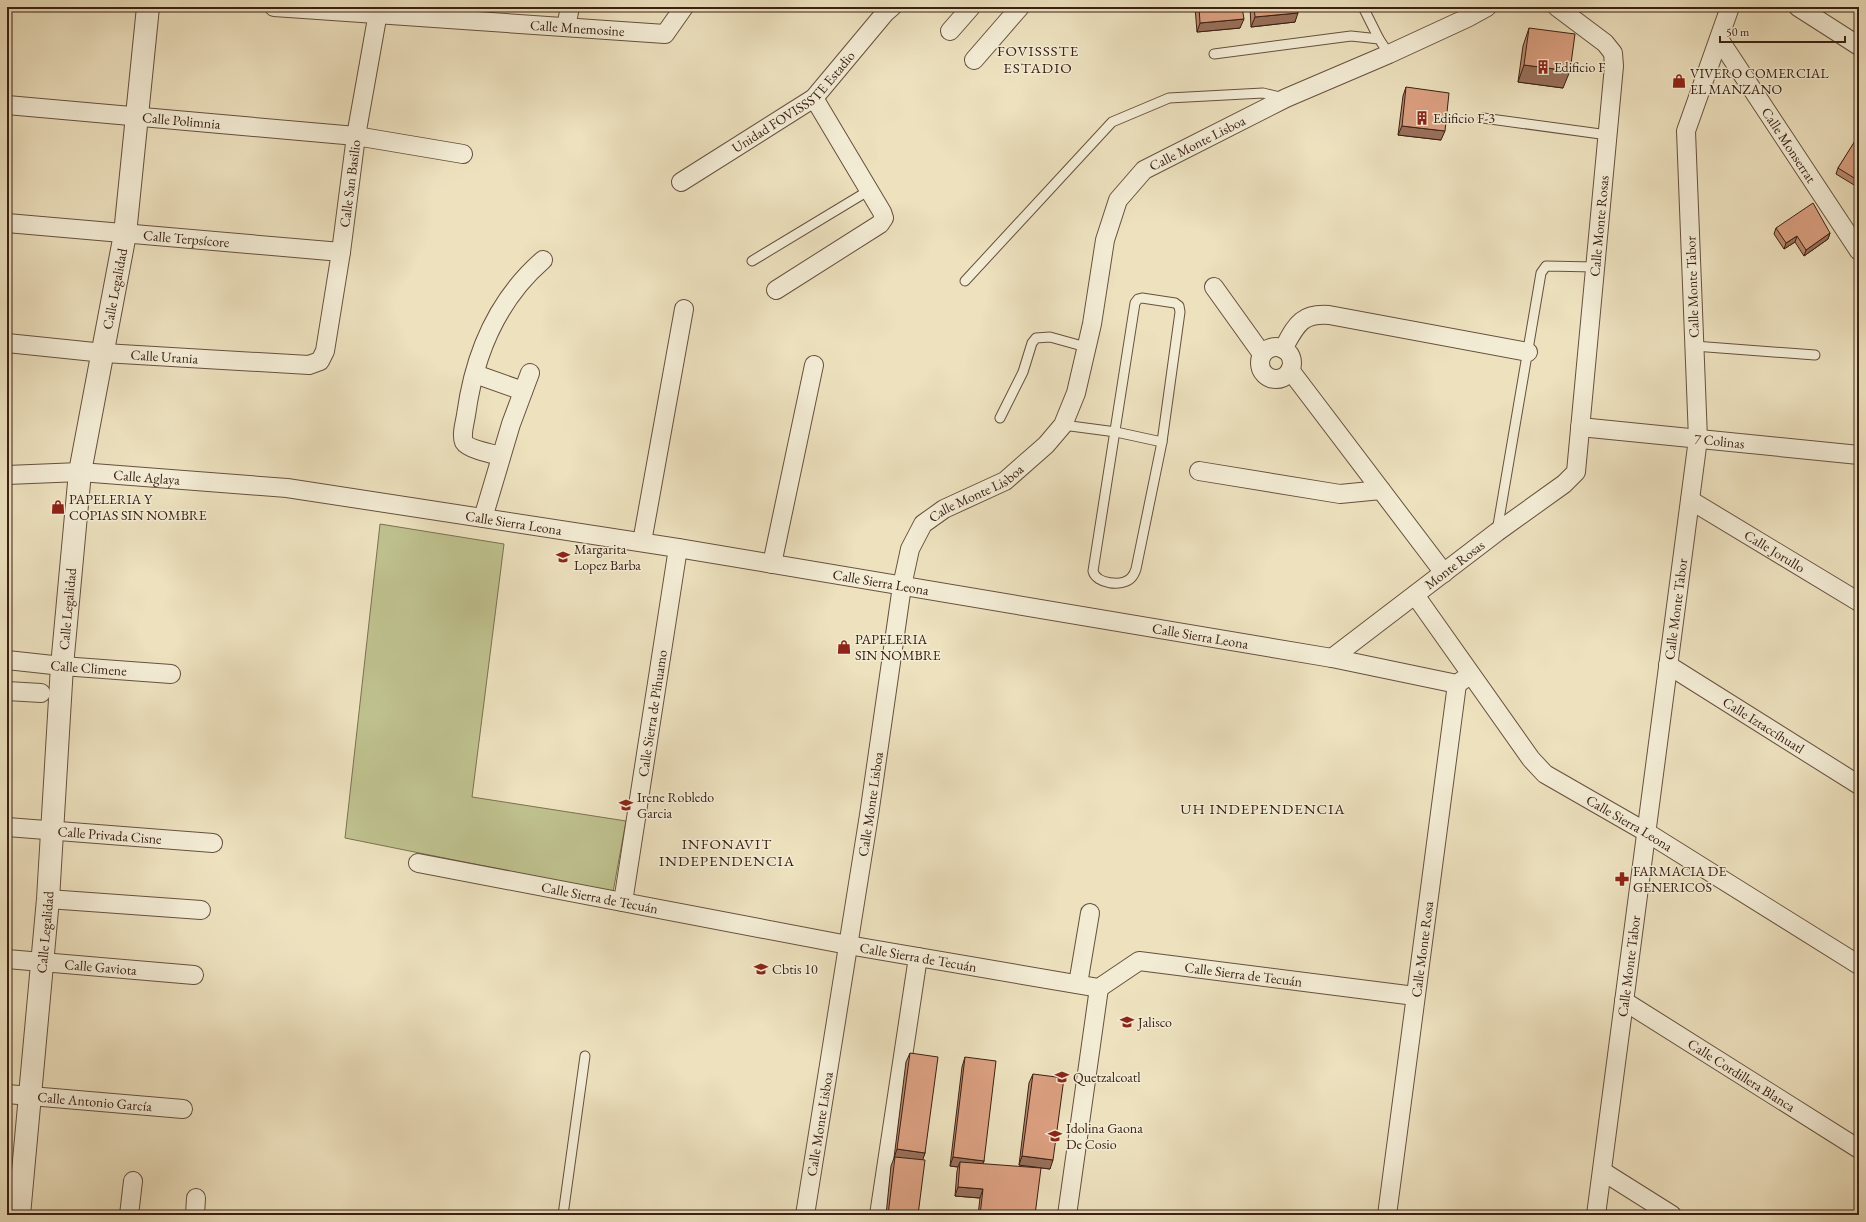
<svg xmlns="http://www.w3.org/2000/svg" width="1866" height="1222" viewBox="0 0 1866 1222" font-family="'EB Garamond',serif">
<rect width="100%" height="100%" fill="#ede1be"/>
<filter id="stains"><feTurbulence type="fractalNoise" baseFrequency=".005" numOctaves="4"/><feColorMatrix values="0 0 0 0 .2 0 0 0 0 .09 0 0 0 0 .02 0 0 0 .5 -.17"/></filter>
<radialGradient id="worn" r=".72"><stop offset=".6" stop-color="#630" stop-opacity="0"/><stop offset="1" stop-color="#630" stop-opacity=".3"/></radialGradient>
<path fill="#bec18e" stroke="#7c7051" d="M 380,524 L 504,544 L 472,797 L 626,821 L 613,892 L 345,838 Z"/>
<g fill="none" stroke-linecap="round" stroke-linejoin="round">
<defs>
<g id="service">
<path d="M 1363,7 L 1379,39"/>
<path d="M 1214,54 L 1351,36 L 1379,39 L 1389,54"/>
<path d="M 1483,118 L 1608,135"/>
<path d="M 752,261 L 868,191"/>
<path d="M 965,281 L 1112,122 L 1169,98 L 1263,93 L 1284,98"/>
<path d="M 1142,298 L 1175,303 L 1179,306 L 1180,312 L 1162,442 L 1136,569 C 1135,572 1133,576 1131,578 C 1122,587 1096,584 1093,571 L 1135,303 L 1138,299 Z"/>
<path d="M 1694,346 L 1815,355"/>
<path d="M 1000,418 L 1023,372 L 1032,343 L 1036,338 L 1050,337 L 1086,347"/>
<path d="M 1063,425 L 1116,432 L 1162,442"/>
<path d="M 1497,531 L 1541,273 L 1546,266 L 1595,267"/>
<path d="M 563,1215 L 585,1056"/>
</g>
<g id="minor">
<path id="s1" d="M 274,7 L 665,34 L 684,7"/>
<path d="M 1798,7 L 1859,46"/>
<path d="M 566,27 L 570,7"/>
<path d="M 950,31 L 971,7"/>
<path id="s2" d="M 1719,39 L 1859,251"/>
<path d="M 974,60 L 1020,7"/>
<path id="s3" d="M 7,105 L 356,136 L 463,154"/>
<path id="s4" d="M 681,182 L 814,98 L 885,13 L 892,7"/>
<path id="s5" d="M 7,223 L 341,252"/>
<path d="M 1214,287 L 1262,354"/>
<path d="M 776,290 L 880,224 L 884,218 L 882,212 L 814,98"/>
<path id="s6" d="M 7,343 L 104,353 L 309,365 L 320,361 L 325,351 L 341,252 L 356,136 L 379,7"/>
<circle cx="1276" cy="363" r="16"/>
<path d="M 1283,349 C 1296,326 1300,313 1329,315 L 1528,352"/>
<path d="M 1290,370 L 1444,573"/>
<path d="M 475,374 L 523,391"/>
<path id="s7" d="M 1580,427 L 1859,455"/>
<path d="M 501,456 C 493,454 468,449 464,442 C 461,435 465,422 466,415 C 474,356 497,300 543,260"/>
<path d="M 1199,471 L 1340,494 L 1381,490"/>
<path id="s8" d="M 7,475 L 80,472 L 287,488 L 678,548 L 1332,658 L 1457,684 L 1470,675"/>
<path id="s9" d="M 1690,500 L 1859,602"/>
<path d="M 483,518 L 511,424 L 530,373"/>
<path d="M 642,542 L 684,309"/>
<path d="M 772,564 L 814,365"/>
<path id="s10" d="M 1415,595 L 1531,759 L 1545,774 L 1646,832 L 1859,965"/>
<path id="s11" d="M 1332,658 L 1497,532 L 1564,484 L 1576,472 L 1614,66 L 1613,53 L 1605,43 L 1557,7"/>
<path id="s12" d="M 7,660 L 62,666 L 171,674"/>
<path id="s13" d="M 1668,665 L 1859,785"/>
<path d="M 7,691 L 41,693"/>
<path id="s14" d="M 7,827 L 213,843"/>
<path id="s15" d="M 418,863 L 848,945 L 1099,988 L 1139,961 L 1415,996"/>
<path d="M 48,899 L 201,910"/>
<path id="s16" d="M 623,902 L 678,548"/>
<path id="s17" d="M 7,959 L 194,975"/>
<path d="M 1078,984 L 1090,913"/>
<path id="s18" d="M 1624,1001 L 1859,1149"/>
<path id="s19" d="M 7,1094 L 183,1109"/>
<path d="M 1602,1171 L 1672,1215"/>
<path d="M 129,1215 L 133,1181"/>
<path d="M 195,1215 L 196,1198"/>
<path id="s20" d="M 805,1215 L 869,815 L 902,586 L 910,549 L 923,524 L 944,509 L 1005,481 L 1046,445 L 1063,425 L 1076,393 L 1092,324 L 1105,240 L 1118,200 L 1144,170 L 1286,98 L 1389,54 L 1467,18 L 1487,7"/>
<path d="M 879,1215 L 918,957"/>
<path d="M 1067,1215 L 1099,988"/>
<path id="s21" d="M 1387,1215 L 1457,684"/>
<path id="s22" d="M 1596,1215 L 1698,439 L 1686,131 L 1730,7"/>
</g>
<g id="tertiary">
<path id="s23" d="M 19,1215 L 48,899 L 62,666 L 80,472 L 125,234 L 148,7"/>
</g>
</defs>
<use href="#service" stroke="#67503e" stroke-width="11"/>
<use href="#minor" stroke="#67503e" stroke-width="20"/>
<use href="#tertiary" stroke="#67503e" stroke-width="24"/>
<use href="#service" stroke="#f3ecd5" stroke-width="9"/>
<use href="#minor" stroke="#f3ecd5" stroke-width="18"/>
<use href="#tertiary" stroke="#f3ecd5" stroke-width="22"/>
</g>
<g fill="#bc8a6f" stroke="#3a2014">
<path d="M 1195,7 L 1242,7 L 1240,28 L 1197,32 Z"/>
<path d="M 1250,7 L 1297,7 L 1295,22 L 1251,27 Z"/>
<path d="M 1529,28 L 1563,88 L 1518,82 L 1523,46 Z"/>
<path d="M 1406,87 L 1441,140 L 1398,135 L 1403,96 Z"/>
<path d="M 1859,136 L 1859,198 L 1855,196 L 1859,188 L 1836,174 L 1838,168 Z"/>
<path d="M 1776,228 L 1830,233 L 1828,239 L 1804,256 L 1795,242 L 1784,249 L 1774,234 Z"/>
<path d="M 910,1053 L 925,1153 L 922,1160 L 918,1215 L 886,1215 L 891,1166 L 894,1158 L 906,1062 Z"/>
<path d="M 965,1057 L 984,1161 L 983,1164 L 1035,1215 L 978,1215 L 980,1198 L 955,1196 L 957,1171 L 958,1167 L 950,1166 L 962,1067 Z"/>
<path d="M 1033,1074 L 1050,1169 L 1019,1165 L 1029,1083 Z"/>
</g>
<g fill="#99705a" stroke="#3a2014">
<path d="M 1298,13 L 1295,22 L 1251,27 L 1255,17 Z"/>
<path d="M 1244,19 L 1240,28 L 1197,32 L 1200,23 Z"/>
<path d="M 1524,65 L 1570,71 L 1563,88 L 1518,82 Z"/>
<path d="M 1402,126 L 1445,131 L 1441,140 L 1398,135 Z"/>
<path d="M 1830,233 L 1828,239 L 1804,256 L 1806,250 Z"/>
<path d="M 1797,236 L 1795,242 L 1784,249 L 1786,243 Z"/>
<path d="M 897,1149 L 925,1153 L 922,1162 L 894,1158 Z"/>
<path d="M 1022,1156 L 1053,1160 L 1050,1169 L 1019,1165 Z"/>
<path d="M 953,1157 L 984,1161 L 980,1170 L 960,1162 L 958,1167 L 950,1166 Z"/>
<path d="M 958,1187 L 983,1189 L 980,1198 L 955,1196 Z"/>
</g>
<g fill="#dba081" stroke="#3a2014">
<path d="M 1199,7 L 1242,7 L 1244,19 L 1200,23 Z"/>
<path d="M 1254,7 L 1297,7 L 1298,13 L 1255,17 Z"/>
<path d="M 1529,28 L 1575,34 L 1570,71 L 1524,65 Z"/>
<path d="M 1406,87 L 1449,93 L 1445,131 L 1402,126 Z"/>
<path d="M 1858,136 L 1859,136 L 1859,181 L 1838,168 Z"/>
<path d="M 1813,203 L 1830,233 L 1806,250 L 1797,236 L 1786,243 L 1776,228 Z"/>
<path d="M 910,1053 L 938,1057 L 925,1153 L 897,1149 Z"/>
<path d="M 965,1057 L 996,1061 L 984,1161 L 953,1157 Z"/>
<path d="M 1033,1074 L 1064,1078 L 1053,1160 L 1022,1156 Z"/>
<path d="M 895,1157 L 925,1160 L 918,1215 L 888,1215 Z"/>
<path d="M 960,1162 L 1041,1168 L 1035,1215 L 980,1215 L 983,1189 L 958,1187 Z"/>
<path d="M 1655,1211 L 1662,1215 L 1653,1215 Z"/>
</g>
<defs>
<symbol id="building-bare" viewBox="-9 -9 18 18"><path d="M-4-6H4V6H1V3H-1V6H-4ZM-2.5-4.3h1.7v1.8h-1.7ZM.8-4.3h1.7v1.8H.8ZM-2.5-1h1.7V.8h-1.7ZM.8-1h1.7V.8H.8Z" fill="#8f2418" stroke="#f3ecd5" stroke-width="2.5" paint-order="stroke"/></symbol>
<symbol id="shop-bare" viewBox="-9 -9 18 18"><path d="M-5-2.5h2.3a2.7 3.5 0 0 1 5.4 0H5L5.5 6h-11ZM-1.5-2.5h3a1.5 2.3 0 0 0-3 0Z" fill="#8f2418" stroke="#f3ecd5" stroke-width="2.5" paint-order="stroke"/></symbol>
<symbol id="school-bare" viewBox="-9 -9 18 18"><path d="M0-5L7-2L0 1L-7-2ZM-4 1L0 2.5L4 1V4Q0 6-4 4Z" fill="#8f2418" stroke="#f3ecd5" stroke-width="2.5" paint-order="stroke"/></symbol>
<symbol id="pharmacy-bare" viewBox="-9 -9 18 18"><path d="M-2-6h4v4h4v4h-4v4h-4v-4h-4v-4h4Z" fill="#8f2418" stroke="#f3ecd5" stroke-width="2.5" paint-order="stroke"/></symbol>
<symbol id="university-bare" viewBox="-9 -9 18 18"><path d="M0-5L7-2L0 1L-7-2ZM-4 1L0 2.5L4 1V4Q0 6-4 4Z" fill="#8f2418" stroke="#f3ecd5" stroke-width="2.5" paint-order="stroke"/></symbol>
</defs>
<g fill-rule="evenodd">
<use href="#building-bare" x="1533" y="57" width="20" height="20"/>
<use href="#shop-bare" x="1669" y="71" width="20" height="20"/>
<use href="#building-bare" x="1412" y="108" width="20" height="20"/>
<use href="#shop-bare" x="48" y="497" width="20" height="20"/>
<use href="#school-bare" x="553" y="547" width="20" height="20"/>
<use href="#shop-bare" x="834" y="637" width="20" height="20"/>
<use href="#school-bare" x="616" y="795" width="20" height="20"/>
<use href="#pharmacy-bare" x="1612" y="869" width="20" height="20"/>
<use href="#university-bare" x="751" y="959" width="20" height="20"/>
<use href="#school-bare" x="1117" y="1012" width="20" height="20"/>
<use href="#school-bare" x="1052" y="1067" width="20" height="20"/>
<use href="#school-bare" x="1045" y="1126" width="20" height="20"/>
</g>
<g text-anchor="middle" stroke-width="3" stroke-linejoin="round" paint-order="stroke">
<g font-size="14" fill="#3a2014" stroke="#f3ecd5">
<text dy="5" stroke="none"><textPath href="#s1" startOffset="304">Calle Mnemosine</textPath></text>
<text dy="5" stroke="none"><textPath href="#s4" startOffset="139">Unidad FOVISSSTE Estadio</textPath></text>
<text dy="5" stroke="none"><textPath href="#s3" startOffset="175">Calle Polimnia</textPath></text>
<text dy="5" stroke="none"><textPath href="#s20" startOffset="1208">Calle Monte Lisboa</textPath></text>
<text dy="5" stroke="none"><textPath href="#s2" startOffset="127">Calle Monserrat</textPath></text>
<text dy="5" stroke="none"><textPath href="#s6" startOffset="495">Calle San Basilio</textPath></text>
<text dy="5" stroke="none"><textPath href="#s11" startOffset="554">Calle Monte Rosas</textPath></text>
<text dy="5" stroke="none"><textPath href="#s5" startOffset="180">Calle Terpsícore</textPath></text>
<text transform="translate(1692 287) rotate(-92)" y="5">Calle Monte Tabor</text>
<text dy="5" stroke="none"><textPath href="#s23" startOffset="932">Calle Legalidad</textPath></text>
<text dy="5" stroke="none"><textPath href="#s6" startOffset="158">Calle Urania</textPath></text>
<text dy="5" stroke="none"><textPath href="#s7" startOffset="140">7 Colinas</textPath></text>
<text dy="5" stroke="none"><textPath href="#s8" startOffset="140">Calle Aglaya</textPath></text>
<text dy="5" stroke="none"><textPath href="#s20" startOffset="764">Calle Monte Lisboa</textPath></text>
<text dy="5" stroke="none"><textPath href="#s8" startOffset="510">Calle Sierra Leona</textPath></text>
<text dy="5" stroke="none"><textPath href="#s9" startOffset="99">Calle Jorullo</textPath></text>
<text dy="5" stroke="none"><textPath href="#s11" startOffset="154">Monte Rosas</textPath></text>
<text dy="5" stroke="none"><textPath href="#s8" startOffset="882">Calle Sierra Leona</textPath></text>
<text dy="5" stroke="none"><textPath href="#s23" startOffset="608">Calle Legalidad</textPath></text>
<text dy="5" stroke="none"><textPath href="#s22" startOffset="611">Calle Monte Tabor</textPath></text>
<text dy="5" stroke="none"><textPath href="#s8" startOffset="1206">Calle Sierra Leona</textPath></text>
<text dy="5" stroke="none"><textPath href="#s12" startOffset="82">Calle Climene</textPath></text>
<text dy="5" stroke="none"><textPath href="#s16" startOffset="191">Calle Sierra de Pihuamo</textPath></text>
<text dy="5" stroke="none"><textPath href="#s13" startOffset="113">Calle Iztaccíhuatl</textPath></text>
<text dy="5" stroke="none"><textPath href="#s20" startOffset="416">Calle Monte Lisboa</textPath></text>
<text dy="5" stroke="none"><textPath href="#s10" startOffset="319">Calle Sierra Leona</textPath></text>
<text dy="5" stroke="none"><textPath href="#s14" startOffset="103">Calle Privada Cisne</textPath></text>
<text dy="5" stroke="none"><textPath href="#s15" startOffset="185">Calle Sierra de Tecuán</textPath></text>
<text dy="5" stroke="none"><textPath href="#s23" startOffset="284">Calle Legalidad</textPath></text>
<text dy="5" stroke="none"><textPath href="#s21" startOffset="268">Calle Monte Rosa</textPath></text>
<text dy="5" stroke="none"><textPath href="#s15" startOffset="509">Calle Sierra de Tecuán</textPath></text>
<text dy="5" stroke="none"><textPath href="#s22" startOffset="251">Calle Monte Tabor</textPath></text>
<text dy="5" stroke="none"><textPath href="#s17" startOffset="94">Calle Gaviota</textPath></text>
<text dy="5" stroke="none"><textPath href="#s15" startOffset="846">Calle Sierra de Tecuán</textPath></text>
<text dy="5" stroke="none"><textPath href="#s18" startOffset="139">Calle Cordillera Blanca</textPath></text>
<text dy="5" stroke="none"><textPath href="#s19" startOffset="88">Calle Antonio García</textPath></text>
<text dy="5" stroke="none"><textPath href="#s20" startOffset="92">Calle Monte Lisboa</textPath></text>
</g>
<g font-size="14" fill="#3a2014" stroke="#f3ecd5" text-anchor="start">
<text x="1554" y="72">Edificio F</text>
<text x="1690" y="78">VIVERO COMERCIAL<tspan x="1690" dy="16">EL MANZANO</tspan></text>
<text x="1433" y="123">Edificio F-3</text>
<text x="69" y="504">PAPELERIA Y<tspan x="69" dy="16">COPIAS SIN NOMBRE</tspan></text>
<text x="574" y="554">Margarita<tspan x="574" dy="16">Lopez Barba</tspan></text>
<text x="855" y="644">PAPELERIA<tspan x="855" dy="16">SIN NOMBRE</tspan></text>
<text x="637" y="802">Irene Robledo<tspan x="637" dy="16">Garcia</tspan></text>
<text x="1633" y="876">FARMACIA DE<tspan x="1633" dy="16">GENERICOS</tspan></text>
<text x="772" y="974">Cbtis 10</text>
<text x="1138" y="1027">Jalisco</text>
<text x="1073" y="1082">Quetzalcoatl</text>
<text x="1066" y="1133">Idolina Gaona<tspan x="1066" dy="16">De Cosio</tspan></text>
</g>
<g font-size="15" letter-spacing="1" fill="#3a2014" stroke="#f3ecd5">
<text x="1038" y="56">FOVISSSTE<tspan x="1038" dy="17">ESTADIO</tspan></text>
<text x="1263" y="814">UH INDEPENDENCIA</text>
<text x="727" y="849">INFONAVIT<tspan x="727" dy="17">INDEPENDENCIA</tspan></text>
</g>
</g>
<rect width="1866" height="1222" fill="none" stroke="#ede1be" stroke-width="24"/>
<rect x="8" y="8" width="1850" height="1206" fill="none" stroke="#3a2014" stroke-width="2"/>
<rect x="12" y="12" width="1842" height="1198" fill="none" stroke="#3a2014"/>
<path d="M1720 36v6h125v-6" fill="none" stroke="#3a2014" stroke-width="2"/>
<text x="1726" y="36" font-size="12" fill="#3a2014" stroke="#f3ecd5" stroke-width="3" paint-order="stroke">50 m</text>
<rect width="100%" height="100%" filter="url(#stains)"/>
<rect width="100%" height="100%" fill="url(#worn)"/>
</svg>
